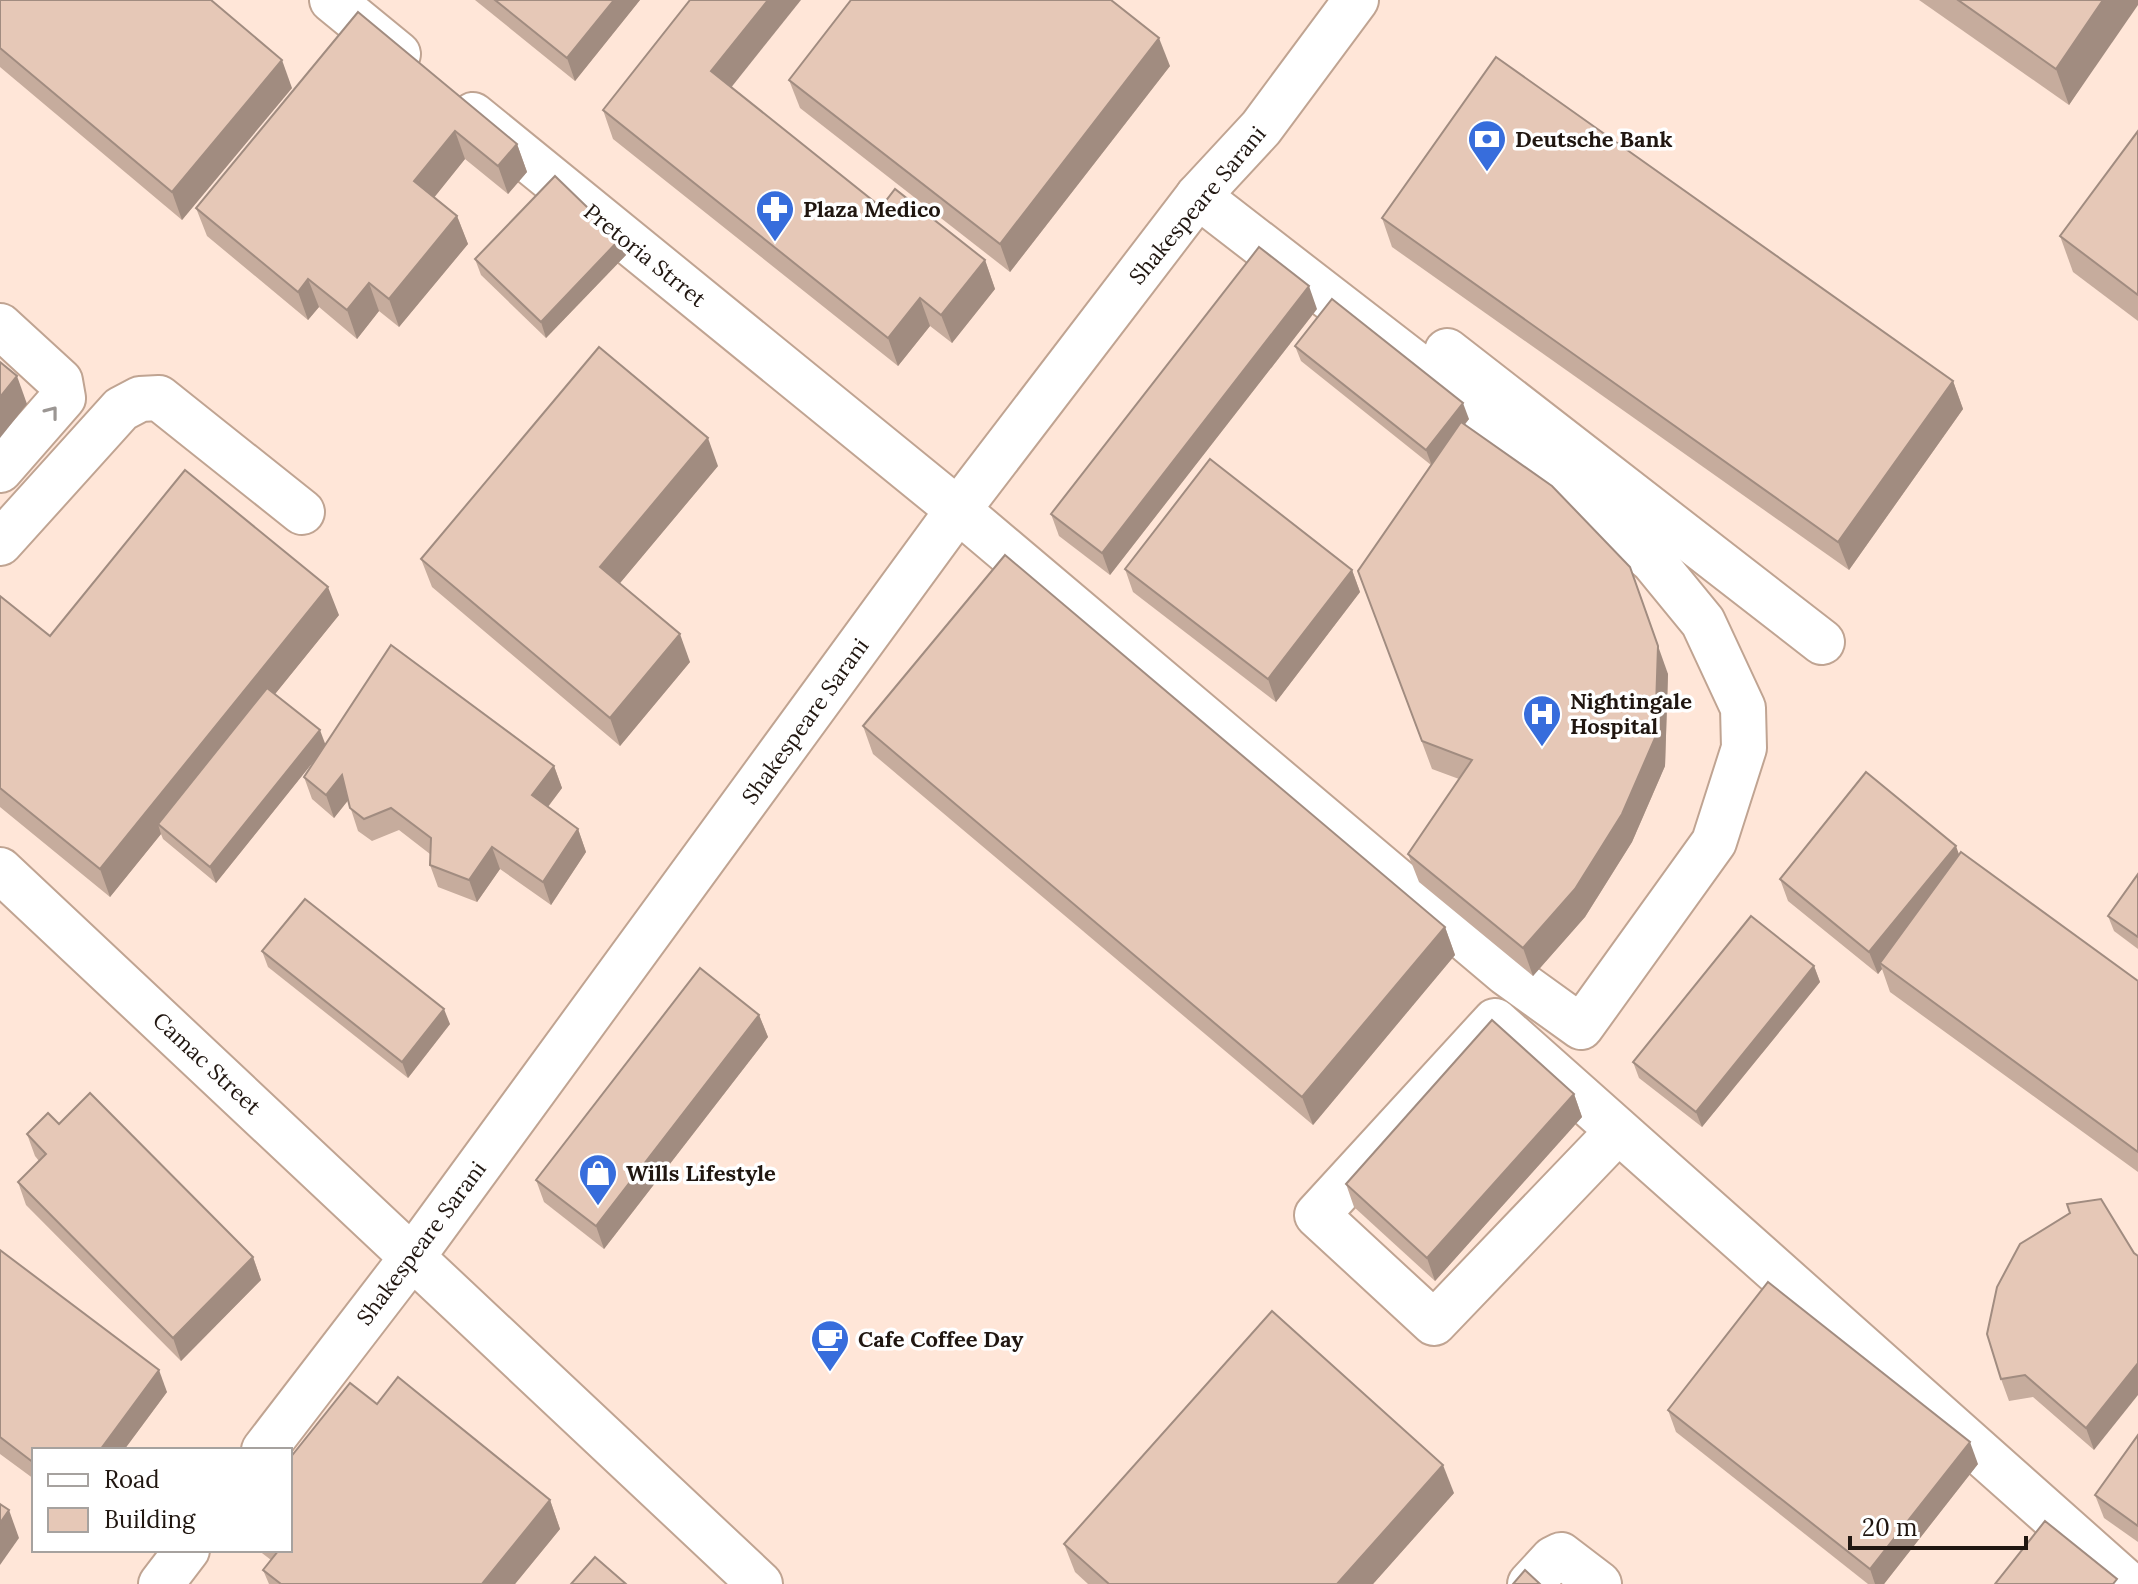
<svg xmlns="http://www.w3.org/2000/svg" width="2138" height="1584" viewBox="0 0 2138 1584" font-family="Lora,serif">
<rect width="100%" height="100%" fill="#ffe6d8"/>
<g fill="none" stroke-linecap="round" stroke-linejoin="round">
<defs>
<g id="minor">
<path d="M 332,0 L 398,54"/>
<path d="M 473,115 L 958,510 L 1506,973 L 1581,1027 L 1714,842 L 1744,748 L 1743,708 L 1703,622 L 1653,561 L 1445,387 L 1198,196"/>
<path d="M 0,326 L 60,381 L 63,398 L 0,470"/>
<path d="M 1447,351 L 1822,642"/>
<path d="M 0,543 L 121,409 L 140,399 L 159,398 L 302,512"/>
<path d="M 1618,1131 L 1434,1323 L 1317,1215 L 1495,1021 L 2128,1584"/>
<path d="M 1530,1584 L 1553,1559 L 1561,1555 L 1599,1584"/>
</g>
<g id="major">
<path d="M 0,870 L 760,1584"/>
<path d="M 264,1450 L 413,1256 L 958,510 L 1198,196 L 1261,128 L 1356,0"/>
<path d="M 161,1584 L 187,1550"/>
</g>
</defs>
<use href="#minor" stroke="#c0a492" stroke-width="48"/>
<use href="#major" stroke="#c0a492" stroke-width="48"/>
<use href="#minor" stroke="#fff" stroke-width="44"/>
<use href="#major" stroke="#fff" stroke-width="44"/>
</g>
<g fill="#c6ac9d">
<path d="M 0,0 L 292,88 L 182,220 L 0,67 Z"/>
<path d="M 475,0 L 640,0 L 575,81 Z"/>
<path d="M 1919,0 L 2138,0 L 2069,105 Z"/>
<path d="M 358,12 L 517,144 L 527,172 L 508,194 L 465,159 L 434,197 L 457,216 L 468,244 L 399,327 L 379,311 L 357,339 L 319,307 L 308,320 L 207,236 L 196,208 Z"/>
<path d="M 1170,66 L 1010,272 L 800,108 L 789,80 Z"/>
<path d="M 731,87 L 881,207 L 985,260 L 995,289 L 952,343 L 930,326 L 898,366 L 613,139 L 603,110 Z"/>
<path d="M 2138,131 L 2138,321 L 2073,272 L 2060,236 Z"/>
<path d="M 1382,218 L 1953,381 L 1963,409 L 1849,570 L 1392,247 Z"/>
<path d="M 620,239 L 626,255 L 546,338 L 481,275 L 475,259 Z"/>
<path d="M 1317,309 L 1110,575 L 1059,536 L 1051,514 Z"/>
<path d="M 1295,346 L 1469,419 L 1465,424 L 1668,674 L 1665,766 L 1632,842 L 1585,917 L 1533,976 L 1419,882 L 1408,854 L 1459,779 L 1432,769 L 1358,571 L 1431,465 L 1301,361 Z"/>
<path d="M 718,466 L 620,583 L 690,662 L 620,746 L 432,587 L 421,559 Z"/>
<path d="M 1125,569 L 1352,570 L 1360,592 L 1276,702 L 1133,592 Z"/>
<path d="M 0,596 L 50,636 L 339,615 L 275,694 L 325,744 L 554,766 L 562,788 L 548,807 L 578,829 L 586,852 L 551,905 L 500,869 L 477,902 L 438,887 L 430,865 L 430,854 L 399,830 L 372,841 L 358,831 L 348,800 L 334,818 L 312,799 L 304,777 L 316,758 L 216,883 L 163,839 L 161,834 L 110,897 L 0,807 Z"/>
<path d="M 863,726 L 1445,927 L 1455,955 L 1313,1125 L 873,754 Z"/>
<path d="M 1959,855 L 2138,981 L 2138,1172 L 1890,992 L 1882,969 L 1878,974 L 1788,901 L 1780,879 Z"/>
<path d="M 2138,874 L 2138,949 L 2114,931 L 2108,916 Z"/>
<path d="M 262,951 L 450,1024 L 408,1078 L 268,967 Z"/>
<path d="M 1814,966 L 1820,982 L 1702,1127 L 1639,1078 L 1633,1062 Z"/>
<path d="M 759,1015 L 768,1037 L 604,1249 L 544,1202 L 536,1180 Z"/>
<path d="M 1574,1094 L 1582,1117 L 1435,1281 L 1354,1207 L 1346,1184 Z"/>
<path d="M 59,1124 L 253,1257 L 261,1280 L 181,1361 L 26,1205 L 18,1182 L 39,1161 L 35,1156 L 27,1134 Z"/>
<path d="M 2101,1199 L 2094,1450 L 2033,1397 L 2009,1401 L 2001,1379 Z"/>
<path d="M 0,1250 L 167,1392 L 124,1450 L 34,1450 L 34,1479 L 0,1454 Z"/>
<path d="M 377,1404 L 550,1500 L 560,1529 L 515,1584 L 269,1584 L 263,1570 L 271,1560 L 258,1550 L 290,1550 Z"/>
<path d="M 1668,1410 L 1978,1464 L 1884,1584 L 1868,1584 L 1676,1432 Z"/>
<path d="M 2138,1435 L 2138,1542 L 2104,1518 L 2095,1495 Z"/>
<path d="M 1454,1493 L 1373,1584 L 1088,1584 L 1075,1572 L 1064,1544 Z"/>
</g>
<g fill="#a18c80">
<path d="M 614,0 L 640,0 L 575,81 L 567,58 Z"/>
<path d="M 768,0 L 801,0 L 722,99 L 711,71 Z"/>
<path d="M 2103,0 L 2138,0 L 2138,5 L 2069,105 L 2056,69 Z"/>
<path d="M 1159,38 L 1170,66 L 1010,272 L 1000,244 Z"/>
<path d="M 282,60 L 292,88 L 182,220 L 172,192 Z"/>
<path d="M 455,131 L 465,159 L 425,209 L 414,181 Z"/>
<path d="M 517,144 L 527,172 L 508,194 L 498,166 Z"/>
<path d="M 457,216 L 468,244 L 399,327 L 389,299 Z"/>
<path d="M 620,239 L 626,255 L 546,338 L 541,322 Z"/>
<path d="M 985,260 L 995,289 L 952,343 L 941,315 Z"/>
<path d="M 308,279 L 319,307 L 308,320 L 298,292 Z"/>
<path d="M 369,283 L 379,311 L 357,339 L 347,310 Z"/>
<path d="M 1309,286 L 1317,309 L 1110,575 L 1102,553 Z"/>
<path d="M 920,298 L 930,326 L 898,366 L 888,338 Z"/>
<path d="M 17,376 L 27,404 L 0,438 L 0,397 Z"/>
<path d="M 1953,381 L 1963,409 L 1849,570 L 1838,542 Z"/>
<path d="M 1463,403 L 1469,419 L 1432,466 L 1426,450 Z"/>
<path d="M 708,438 L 718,466 L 610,595 L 600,567 Z"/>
<path d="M 1630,567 L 1668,674 L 1665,766 L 1632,842 L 1585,917 L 1533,976 L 1523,948 Z"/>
<path d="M 1352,570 L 1360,592 L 1276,702 L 1268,679 Z"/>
<path d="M 328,587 L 339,615 L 165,830 L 158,824 L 161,834 L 110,897 L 100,869 Z"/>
<path d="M 680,634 L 690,662 L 620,746 L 610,718 Z"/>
<path d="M 320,730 L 326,746 L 216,883 L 210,867 Z"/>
<path d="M 554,766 L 562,788 L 540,817 L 532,795 Z"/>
<path d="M 342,775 L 350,798 L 334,818 L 326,795 Z"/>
<path d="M 578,829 L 586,852 L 551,905 L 543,882 Z"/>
<path d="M 1956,846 L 1964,868 L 1880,963 L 1882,969 L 1878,974 L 1869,952 Z"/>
<path d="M 492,847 L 500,869 L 477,902 L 469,880 Z"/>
<path d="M 1445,927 L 1455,955 L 1313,1125 L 1302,1097 Z"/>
<path d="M 1814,966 L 1820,982 L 1702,1127 L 1696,1112 Z"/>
<path d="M 444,1009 L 450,1024 L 408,1078 L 402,1062 Z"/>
<path d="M 759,1015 L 768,1037 L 604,1249 L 596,1226 Z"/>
<path d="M 1574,1094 L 1582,1117 L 1435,1281 L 1427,1258 Z"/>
<path d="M 253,1257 L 261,1280 L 181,1361 L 173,1338 Z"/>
<path d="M 2138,1363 L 2138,1395 L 2094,1450 L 2086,1428 Z"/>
<path d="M 159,1370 L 167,1392 L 124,1450 L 100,1450 Z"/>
<path d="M 1970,1442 L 1978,1464 L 1884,1584 L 1875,1584 L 1870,1569 Z"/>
<path d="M 1443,1465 L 1454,1493 L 1373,1584 L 1337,1584 Z"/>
<path d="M 550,1500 L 560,1529 L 515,1584 L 482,1584 Z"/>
<path d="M 9,1510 L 19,1538 L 0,1565 L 0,1523 Z"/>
</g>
<g fill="#e6c8b7" stroke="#a18c80" stroke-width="2">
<path d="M 0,0 L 211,0 L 282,60 L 172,192 L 0,48 Z"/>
<path d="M 495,0 L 614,0 L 567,58 Z"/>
<path d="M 690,0 L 768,0 L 711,71 L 881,207 L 895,189 L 985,260 L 941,315 L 920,298 L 888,338 L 603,110 Z"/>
<path d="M 851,0 L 1111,0 L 1159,38 L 1000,244 L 789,80 Z"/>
<path d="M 1958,0 L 2103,0 L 2056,69 Z"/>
<path d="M 358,12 L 517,144 L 498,166 L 455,131 L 414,181 L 457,216 L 389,299 L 369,283 L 347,310 L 308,279 L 298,292 L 196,208 Z"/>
<path d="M 1496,57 L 1953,381 L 1838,542 L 1382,218 Z"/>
<path d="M 2138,131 L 2138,295 L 2060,236 Z"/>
<path d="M 555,176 L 620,239 L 541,322 L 475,259 Z"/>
<path d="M 1259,247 L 1309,286 L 1102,553 L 1051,514 Z"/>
<path d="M 1332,299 L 1463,403 L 1426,450 L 1295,346 Z"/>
<path d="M 599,347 L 708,438 L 600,567 L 680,634 L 610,718 L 421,559 Z"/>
<path d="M 0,362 L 17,376 L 0,397 Z"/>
<path d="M 1461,422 L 1552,486 L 1630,567 L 1658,646 L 1655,738 L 1622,814 L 1575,889 L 1523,948 L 1408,854 L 1472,760 L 1422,741 L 1358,571 Z"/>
<path d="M 1210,459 L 1352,570 L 1268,679 L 1125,569 Z"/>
<path d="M 185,470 L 328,587 L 100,869 L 0,788 L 0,596 L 50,636 Z"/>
<path d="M 1005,555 L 1445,927 L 1302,1097 L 863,726 Z"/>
<path d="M 391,645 L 554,766 L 532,795 L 578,829 L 543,882 L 492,847 L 469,880 L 430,865 L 431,838 L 391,808 L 364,819 L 350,808 L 342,775 L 326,795 L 304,777 Z"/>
<path d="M 267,688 L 320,730 L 210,867 L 158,824 Z"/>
<path d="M 1866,772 L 1956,846 L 1869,952 L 1780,879 Z"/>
<path d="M 1961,852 L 2138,981 L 2138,1152 L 1880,963 Z"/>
<path d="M 2138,874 L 2138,937 L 2108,916 Z"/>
<path d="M 305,899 L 444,1009 L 402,1062 L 262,951 Z"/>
<path d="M 1751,916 L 1814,966 L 1696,1112 L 1633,1062 Z"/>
<path d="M 700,968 L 759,1015 L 596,1226 L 536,1180 Z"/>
<path d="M 1492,1020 L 1574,1094 L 1427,1258 L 1346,1184 Z"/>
<path d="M 90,1093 L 253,1257 L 173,1338 L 18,1182 L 46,1154 L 27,1134 L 48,1113 L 59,1124 Z"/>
<path d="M 2101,1199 L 2134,1253 L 2138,1256 L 2138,1363 L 2086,1428 L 2025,1375 L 2001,1379 L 1987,1334 L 1997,1287 L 2020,1244 L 2070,1213 L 2067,1204 Z"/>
<path d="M 0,1250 L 159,1370 L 100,1450 L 34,1450 L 34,1463 L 0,1437 Z"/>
<path d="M 1768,1282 L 1970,1442 L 1870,1569 L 1668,1410 Z"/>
<path d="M 1272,1311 L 1443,1465 L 1337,1584 L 1109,1584 L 1064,1544 Z"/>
<path d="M 398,1377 L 550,1500 L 482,1584 L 281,1584 L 263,1570 L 279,1550 L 290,1550 L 290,1458 L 350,1383 L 377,1404 Z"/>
<path d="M 2138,1435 L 2138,1526 L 2095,1495 Z"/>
<path d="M 0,1504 L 9,1510 L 0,1523 Z"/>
<path d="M 2045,1521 L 2117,1579 L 2113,1584 L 1995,1584 Z"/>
<path d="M 595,1557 L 626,1584 L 571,1584 Z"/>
<path d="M 1525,1570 L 1540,1584 L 1513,1584 Z"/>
</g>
<defs><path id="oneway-chevron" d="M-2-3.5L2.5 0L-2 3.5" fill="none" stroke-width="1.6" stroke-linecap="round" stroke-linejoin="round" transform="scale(2)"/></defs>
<use stroke="#9b9693" href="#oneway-chevron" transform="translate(52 412) rotate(-52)"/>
<defs>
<symbol id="bank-pin" viewBox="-11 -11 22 30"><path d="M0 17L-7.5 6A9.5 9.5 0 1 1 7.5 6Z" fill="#376ddc" stroke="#fff"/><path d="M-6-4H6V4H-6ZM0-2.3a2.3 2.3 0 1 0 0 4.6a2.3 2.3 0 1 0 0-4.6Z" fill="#fff"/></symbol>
<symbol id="pharmacy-pin" viewBox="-11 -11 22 30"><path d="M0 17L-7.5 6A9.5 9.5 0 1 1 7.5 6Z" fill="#376ddc" stroke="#fff"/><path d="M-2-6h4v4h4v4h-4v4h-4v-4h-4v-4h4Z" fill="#fff"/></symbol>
<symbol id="hospital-pin" viewBox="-11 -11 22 30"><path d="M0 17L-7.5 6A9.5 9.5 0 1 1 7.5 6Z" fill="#376ddc" stroke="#fff"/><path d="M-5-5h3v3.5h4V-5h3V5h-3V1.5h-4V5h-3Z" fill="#fff"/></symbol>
<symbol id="shop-pin" viewBox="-11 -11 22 30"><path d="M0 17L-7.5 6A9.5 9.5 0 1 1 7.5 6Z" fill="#376ddc" stroke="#fff"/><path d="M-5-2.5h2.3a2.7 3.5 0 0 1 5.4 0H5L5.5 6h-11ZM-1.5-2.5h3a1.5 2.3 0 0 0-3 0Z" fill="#fff"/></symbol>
<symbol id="cafe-pin" viewBox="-11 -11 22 30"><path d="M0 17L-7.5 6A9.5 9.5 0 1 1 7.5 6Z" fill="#376ddc" stroke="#fff"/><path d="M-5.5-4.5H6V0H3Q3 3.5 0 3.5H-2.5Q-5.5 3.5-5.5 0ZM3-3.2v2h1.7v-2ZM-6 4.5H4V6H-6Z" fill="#fff"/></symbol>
</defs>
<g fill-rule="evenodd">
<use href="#bank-pin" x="1465" y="117" width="44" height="60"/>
<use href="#pharmacy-pin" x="753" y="187" width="44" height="60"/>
<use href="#hospital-pin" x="1520" y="692" width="44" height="60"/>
<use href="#shop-pin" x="576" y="1151" width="44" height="60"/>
<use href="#cafe-pin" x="808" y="1317" width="44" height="60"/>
</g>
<g text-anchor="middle" stroke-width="7" stroke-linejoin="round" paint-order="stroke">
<g font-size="22" font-weight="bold" fill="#201610" stroke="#fff" text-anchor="start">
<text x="1515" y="147">Deutsche Bank</text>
<text x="803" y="217">Plaza Medico</text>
<text x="1570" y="709">Nightingale<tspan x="1570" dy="25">Hospital</tspan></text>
<text x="626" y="1181">Wills Lifestyle</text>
<text x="858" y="1347">Cafe Coffee Day</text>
</g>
<g font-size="22" fill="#201610" stroke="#fff">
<text transform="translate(1197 205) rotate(-50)" y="8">Shakespeare Sarani</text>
<text transform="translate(645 255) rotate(39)" y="8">Pretoria Strret</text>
<text transform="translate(805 721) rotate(-54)" y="8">Shakespeare Sarani</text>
<text transform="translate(207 1063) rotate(43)" y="8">Camac Street</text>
<text transform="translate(421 1243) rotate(-53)" y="8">Shakespeare Sarani</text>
</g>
</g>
<rect x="32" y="1448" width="260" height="104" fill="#ffffff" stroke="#a6a29f" stroke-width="2"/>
<rect x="48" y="1474" width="40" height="12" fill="#ffffff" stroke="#a6a29f" stroke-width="2"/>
<text x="104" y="1488" font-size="24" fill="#201610">Road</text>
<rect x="48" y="1508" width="40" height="24" fill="#e6c8b7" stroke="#a6a29f" stroke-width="2"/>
<text x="104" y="1528" font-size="24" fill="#201610">Building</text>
<path d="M1850 1536v12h176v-12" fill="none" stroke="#201610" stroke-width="4"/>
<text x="1862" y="1536" font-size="24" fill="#201610" stroke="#ffffff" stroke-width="6" paint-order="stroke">20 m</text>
</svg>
